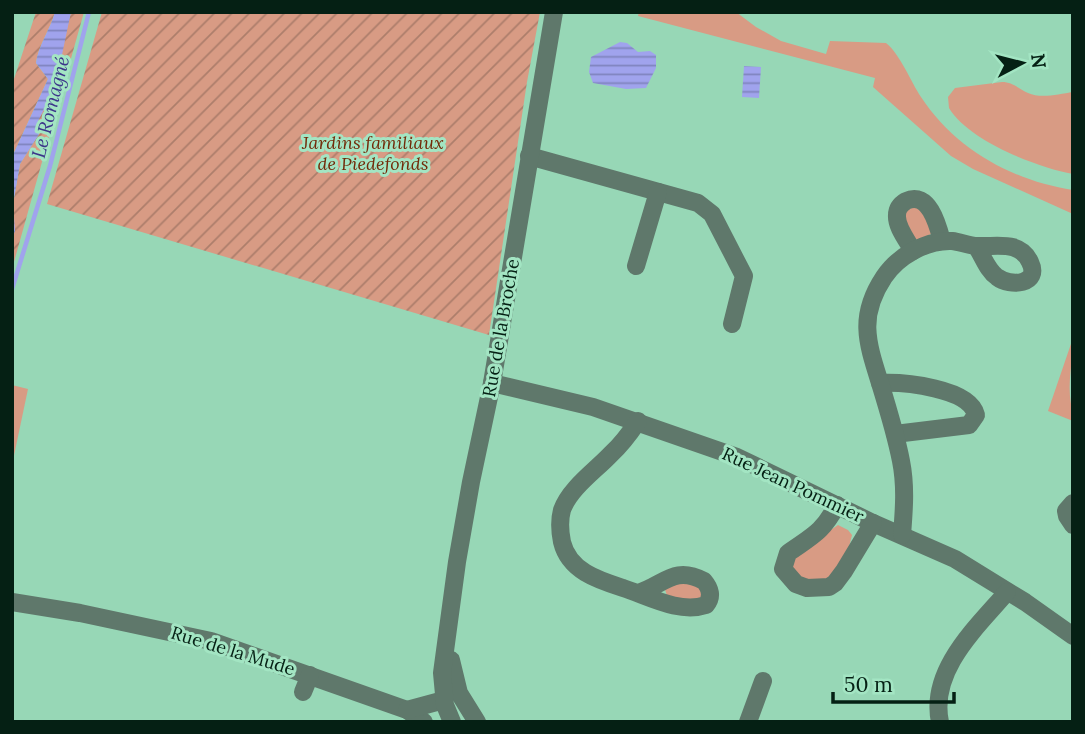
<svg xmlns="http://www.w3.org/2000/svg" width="1085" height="734" viewBox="0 0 1085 734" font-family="Lora,serif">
<defs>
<pattern id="garden-furrows" width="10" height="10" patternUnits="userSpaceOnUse" patternTransform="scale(1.75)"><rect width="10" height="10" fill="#d89b84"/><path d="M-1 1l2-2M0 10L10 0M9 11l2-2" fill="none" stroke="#ad7e6b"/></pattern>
<pattern id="water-rules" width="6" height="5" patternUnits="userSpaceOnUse" patternTransform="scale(1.75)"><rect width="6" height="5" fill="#a0a3ed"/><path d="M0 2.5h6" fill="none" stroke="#8084bf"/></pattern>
</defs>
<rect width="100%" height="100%" fill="#97d7b6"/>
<g fill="#d89b84">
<path d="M 639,12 L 736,12 L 756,27 L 781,41 L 826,54 L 830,41 L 886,43 C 900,54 911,82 921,97 C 955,149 1013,181 1073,190 L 1073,214 L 973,169 L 951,156 L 873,87 L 875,78 L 638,16 Z"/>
<path d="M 1002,82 C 1013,82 1019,89 1028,93 C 1041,99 1059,94 1073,92 L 1073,174 C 1036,167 969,141 949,108 L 948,97 L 955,88 Z"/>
<path d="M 919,206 L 932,229 L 931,234 L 920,239 L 915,239 L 904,224 L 905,210 Z"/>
<path d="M 1073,338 C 1073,362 1067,382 1071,404 L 1073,405 L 1073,421 L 1048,411 Z"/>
<path d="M 12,385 L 28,389 L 12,465 Z"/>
<path d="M 838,525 L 848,530 L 852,535 L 846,559 L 828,582 L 807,582 C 796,574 789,569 794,555 Z"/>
<path d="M 690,580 L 705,592 L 697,602 L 667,596 L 664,586 Z"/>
</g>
<g fill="url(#garden-furrows)">
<path d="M 36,12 L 55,12 C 50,30 38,46 36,63 L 48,79 L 12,157 L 12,85 Z"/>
<path d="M 71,12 L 84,12 L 12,269 L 13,204 L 20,164 L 39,134 L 38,121 L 41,113 L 47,106 Z"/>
<path d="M 102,12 L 540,12 L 527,82 L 489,335 L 47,204 Z"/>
</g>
<g fill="url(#water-rules)">
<path d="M 55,12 L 71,12 L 55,88 L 38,121 L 39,134 L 20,164 L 13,204 L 15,231 L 12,239 L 12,157 L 48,79 L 36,63 C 38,46 50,30 55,12 Z"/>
<path d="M 620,42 L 627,43 L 638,52 L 650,51 L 656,55 L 656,68 L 646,88 L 626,89 L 593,83 L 589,72 L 591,57 Z"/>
<path d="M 744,66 L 761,67 L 759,98 L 742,97 Z"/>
</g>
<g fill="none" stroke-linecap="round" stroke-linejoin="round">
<path stroke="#a0a3ed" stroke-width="4.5" d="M 12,289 L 50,166 L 89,12"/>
<g stroke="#5f786b" stroke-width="18">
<path d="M 529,156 L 698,203 L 712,214 L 744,276 L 732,324"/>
<path d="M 913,251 C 907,240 896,227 897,215 C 897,209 901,204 906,201 C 929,190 938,226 942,241"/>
<path d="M 636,266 L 658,192"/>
<path d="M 492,383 L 593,407 L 737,457 L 873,523 L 955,559 L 1025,602 L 1073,636"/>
<path d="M 880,383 C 904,382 970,388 976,415 L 969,425 L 895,434"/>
<path d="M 1073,503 L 1066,511 L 1067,516 L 1073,525"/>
<path d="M 837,505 C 822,533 812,536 788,553 L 783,569 L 796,584 L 807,588 L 829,587 L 835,583 L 844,571 L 873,523"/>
<path d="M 902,535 C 904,510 906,486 901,461 C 896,435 888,409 880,383 C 867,342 858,316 884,277 C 898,256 926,240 952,241 C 961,242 969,246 978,246 C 997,247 1020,240 1030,262 C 1041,285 1010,287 997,277 C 987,270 983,256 976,246"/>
<path d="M 638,593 C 664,585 674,565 704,581 C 710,588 713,597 706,605 C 679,614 648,596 623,588 C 598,580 569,571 562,542 C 560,532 559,521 562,510 C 570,488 595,471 611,454 C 622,444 630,433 638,421"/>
<path d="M 12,602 L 80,613 L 211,641 L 407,710 L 424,722"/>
<path d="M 451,660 L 459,693 L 477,722"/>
<path d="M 303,692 L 310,675"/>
<path d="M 407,710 L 444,700"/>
<path d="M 452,722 L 445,705 L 442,673 L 457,562 L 471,482 L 492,383 L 554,12"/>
<path d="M 748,722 L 763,681"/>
<path d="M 940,722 C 929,670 977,627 1007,592"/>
</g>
</g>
<g text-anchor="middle" stroke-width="6" stroke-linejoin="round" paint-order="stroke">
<g font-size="18" font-style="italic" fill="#722a09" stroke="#a3e5c3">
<text x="373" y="149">Jardins familiaux<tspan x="373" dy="21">de Piedefonds</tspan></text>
</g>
<g font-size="18" fill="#052014" stroke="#a3e5c3">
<text transform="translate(501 328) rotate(-80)" y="6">Rue de la Broche</text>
<text transform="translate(793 485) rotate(25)" y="6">Rue Jean Pommier</text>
<text transform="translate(233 651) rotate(17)" y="6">Rue de la Mude</text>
</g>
<g font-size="19" font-style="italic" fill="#3c358a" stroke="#a3e5c3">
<text transform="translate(50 107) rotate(-76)" y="7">Le Romagné</text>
</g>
</g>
<rect width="1085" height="734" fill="none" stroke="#052014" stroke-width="28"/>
<g transform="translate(1022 63) rotate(83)" stroke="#a3e5c3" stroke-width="5" paint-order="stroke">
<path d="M0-5L12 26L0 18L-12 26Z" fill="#052014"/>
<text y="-10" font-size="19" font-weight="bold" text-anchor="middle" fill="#052014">N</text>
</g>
<path d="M833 692v10h121v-10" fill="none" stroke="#052014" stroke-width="3.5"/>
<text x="844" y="692" font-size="21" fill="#052014" stroke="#a3e5c3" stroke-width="5" paint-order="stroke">50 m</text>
</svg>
